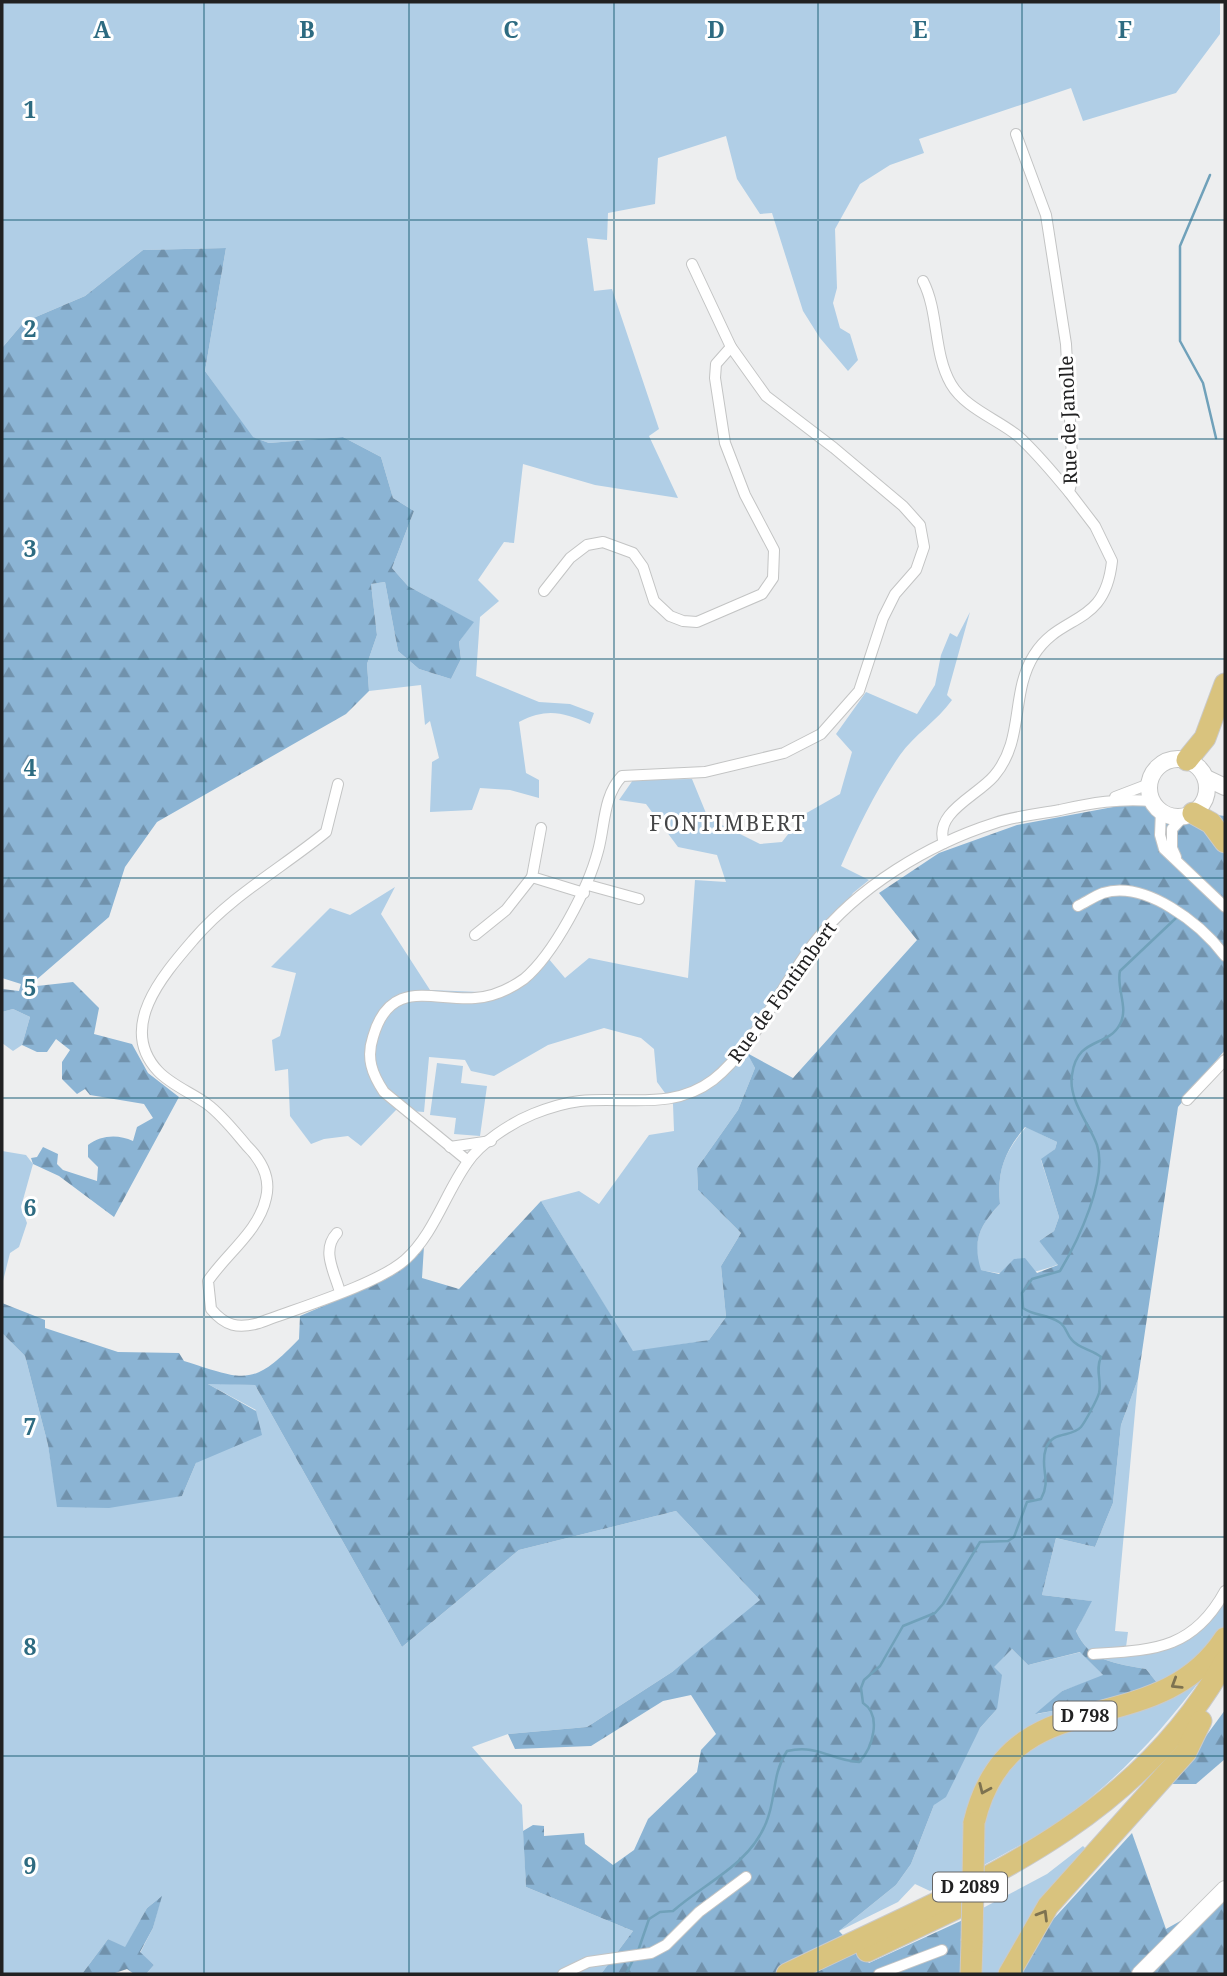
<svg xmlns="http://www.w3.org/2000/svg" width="1227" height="1976" viewBox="0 0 1227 1976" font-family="'Noto Serif',serif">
<defs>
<pattern id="forest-firs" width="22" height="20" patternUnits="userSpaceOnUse" patternTransform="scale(1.75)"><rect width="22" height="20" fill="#8bb4d4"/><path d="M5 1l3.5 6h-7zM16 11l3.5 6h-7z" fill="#7192ac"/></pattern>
</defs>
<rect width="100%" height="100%" fill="#edeeef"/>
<g fill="#b0cee6">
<path d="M 2,2 L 1220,2 L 1220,34 L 1176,93 L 1083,121 L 1071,88 L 919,139 L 924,153 L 890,165 L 860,184 L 835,229 L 837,288 L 833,303 L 840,328 L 850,334 L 858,360 L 848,371 L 820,338 L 803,311 L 772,213 L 760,214 L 737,179 L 726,136 L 658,158 L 655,204 L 608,213 L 607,240 L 587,238 L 594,291 L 612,289 L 659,429 L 649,436 L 678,498 L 595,485 L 523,464 L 514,543 L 504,542 L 478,580 L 499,601 L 480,617 L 476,676 L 539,702 L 570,704 L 594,713 L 590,724 C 562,712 547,708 519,722 L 526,773 L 539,780 L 539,798 L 510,790 L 480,788 L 472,810 L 430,812 L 432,762 L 439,758 L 430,721 L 425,725 L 421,685 L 369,691 L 367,664 L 377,635 L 371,584 L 385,582 L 398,651 L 419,669 L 451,679 L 461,659 L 459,642 L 473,622 L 408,586 L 392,568 L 414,511 L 393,498 L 381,457 L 343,437 L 269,443 L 252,437 L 205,371 L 226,248 L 143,250 L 85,296 L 24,322 L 2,348 Z"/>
<path d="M 970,612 L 947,695 L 952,700 C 937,721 914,735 900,755 C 876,790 858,827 841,866 L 869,880 L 853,893 L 747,1052 L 755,1068 L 738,1110 L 697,1168 L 698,1190 L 741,1233 L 721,1266 L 726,1317 L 709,1340 L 633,1352 L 541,1201 L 579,1191 L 599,1204 L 649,1135 L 674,1131 L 673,1104 L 657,1082 L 654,1049 L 641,1038 L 604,1028 L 548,1045 L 494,1076 L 471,1071 L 465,1060 L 429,1057 L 424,1112 L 396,1110 L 361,1146 L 348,1136 L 324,1139 L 311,1144 L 290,1116 L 288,1069 L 275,1071 L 272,1040 L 280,1036 L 296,973 L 271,967 L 330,908 L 350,915 L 395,887 L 381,914 L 430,990 L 505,993 L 548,958 L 565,978 L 589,958 L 688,978 L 695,880 L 726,882 L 717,855 L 678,847 L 646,804 L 619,800 L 633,780 L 692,779 L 708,818 L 760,844 L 782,842 L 803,815 L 840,794 L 852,752 L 836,734 L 866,692 L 917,714 L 935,685 L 941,655 L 950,633 L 957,637 Z"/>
<path d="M 13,1009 L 30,1017 L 22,1045 L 13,1051 L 2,1043 L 2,1012 Z"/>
<path d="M 437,1063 L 463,1066 L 461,1083 L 487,1086 L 480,1136 L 454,1134 L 456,1118 L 430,1115 Z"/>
<path d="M 1026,1127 L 1057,1142 L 1055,1149 L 1041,1160 L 1059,1217 L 1054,1231 L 1039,1241 L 1059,1264 C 1033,1275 1008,1276 980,1270 C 972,1240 980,1225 1000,1204 C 997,1170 1004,1153 1026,1127 Z"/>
<path d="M 2,1151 L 26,1155 L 33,1164 L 21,1207 L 27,1223 L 19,1247 L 10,1253 L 2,1285 Z"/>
<path d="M 2,1333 L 25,1356 L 48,1445 L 58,1507 L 182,1496 L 196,1463 L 256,1410 L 206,1383 L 255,1385 L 402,1647 L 519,1550 L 676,1511 L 761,1601 L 672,1672 L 587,1727 L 508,1734 L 472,1747 L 522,1805 L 526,1887 L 633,1931 L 601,1974 L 146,1974 L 154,1965 L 140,1953 L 153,1928 L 161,1897 L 147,1908 L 125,1948 L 108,1939 L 82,1974 L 2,1974 Z"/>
<path d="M 1138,1379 L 1115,1631 L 1128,1632 L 1126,1647 C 1180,1643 1198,1649 1225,1596 L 1225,1629 L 1187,1670 L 1158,1684 L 1146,1669 C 1115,1663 1090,1662 1076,1631 L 1091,1601 L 1042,1595 L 1056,1538 L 1095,1547 L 1113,1503 L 1121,1425 Z"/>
<path d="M 1012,1649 L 1028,1665 L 1081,1652 L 1104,1676 L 1062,1691 L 1037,1714 L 1093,1703 L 1004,1749 L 966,1872 L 930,1891 L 915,1884 L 898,1902 L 839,1931 L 896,1885 L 911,1864 L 934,1805 L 980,1728 L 997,1709 L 993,1667 Z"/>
<path d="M 1204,1675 C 1166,1726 1125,1772 1074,1811 C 1046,1832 1013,1849 982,1866 L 981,1826 L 1000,1775 L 1046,1735 Z"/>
<path d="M 1083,1846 L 1087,1850 L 1000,1974 L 979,1974 L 981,1909 L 1047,1874 Z"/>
</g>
<g fill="url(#forest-firs)" fill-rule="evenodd">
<path d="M 226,248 L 205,371 L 253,437 L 269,443 L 343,437 L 381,457 L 393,498 L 414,511 L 392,568 L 408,586 L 474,622 L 459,642 L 461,659 L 451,679 L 419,669 L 398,651 L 385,582 L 371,584 L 377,635 L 367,664 L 369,691 L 346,714 L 157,822 L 125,867 L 109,917 L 28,987 L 73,982 L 99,1008 L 94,1034 L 132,1044 L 148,1073 L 179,1097 L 114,1217 L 59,1176 L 33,1164 L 31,1158 L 37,1157 L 43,1147 L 58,1154 L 57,1164 L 63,1170 L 97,1181 L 98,1167 L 88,1157 L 88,1145 C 101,1135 118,1134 133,1141 L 137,1127 L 153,1118 L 144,1104 L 90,1095 L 85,1089 L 77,1094 L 62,1079 L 62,1062 L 70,1050 L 56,1039 L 47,1052 L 37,1052 L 22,1045 L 30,1017 L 13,1009 L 2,1012 L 2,989 L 19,991 L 21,984 L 2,978 L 2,348 L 24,322 L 85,296 L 143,250 Z"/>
<path d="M 1129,804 L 1225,816 L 1225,1050 L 1178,1107 L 1138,1379 L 1121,1425 L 1113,1503 L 1095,1547 L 1056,1538 L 1042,1595 L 1092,1601 L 1076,1631 C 1090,1662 1115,1663 1146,1669 L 1158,1684 L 1126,1698 L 1035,1714 L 1062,1691 L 1103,1675 L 1080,1652 L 1028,1665 L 1012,1649 L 994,1667 L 1002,1675 L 997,1709 L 980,1728 L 946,1797 L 934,1805 L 911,1864 L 896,1885 L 839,1931 L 869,1963 L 965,1919 L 964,1974 L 601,1974 L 633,1931 L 526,1887 L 523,1831 L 533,1825 L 544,1826 L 544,1836 L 584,1833 L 585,1844 L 613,1865 L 634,1850 L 648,1819 L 697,1772 L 701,1750 L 716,1734 L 691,1695 L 663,1701 L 591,1746 L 515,1749 L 508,1734 L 587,1727 L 672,1672 L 760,1600 L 676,1511 L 519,1550 L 402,1647 L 255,1385 L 208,1384 L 256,1411 L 262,1435 L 196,1463 L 182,1496 L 109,1508 L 57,1507 L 48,1445 L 25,1356 L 2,1333 L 2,1303 L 45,1320 L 45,1328 L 118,1352 L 179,1353 L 184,1361 C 245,1380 252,1388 299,1339 L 300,1316 L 386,1279 L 424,1246 L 422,1278 L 459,1289 L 541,1201 L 633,1351 L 709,1340 L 726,1317 L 721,1266 L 741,1233 L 698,1190 L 697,1168 L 738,1110 L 755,1068 L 747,1053 L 793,1078 L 917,940 L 879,893 L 939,853 L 1017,825 ZM 1025,1127 L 1057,1142 L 1055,1149 L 1041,1159 L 1059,1217 L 1054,1231 L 1039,1241 L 1058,1265 L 1037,1273 L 1025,1258 L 1014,1259 L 999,1274 L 981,1270 C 972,1240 980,1225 1000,1204 C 997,1171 1004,1153 1025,1127 Z"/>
<path d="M 1225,1710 L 1225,1759 L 1196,1784 L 1171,1784 Z"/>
<path d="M 1132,1833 L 1166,1929 L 1225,1896 L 1225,1974 L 1020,1974 L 1048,1925 Z"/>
<path d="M 162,1896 L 153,1928 L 140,1952 L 154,1965 L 146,1974 L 134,1974 L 127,1969 L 112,1974 L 82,1974 L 108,1939 L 125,1947 L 147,1908 Z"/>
</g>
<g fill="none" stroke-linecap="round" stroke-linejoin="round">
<g stroke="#70a1ba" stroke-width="2.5">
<path d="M 1210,175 L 1180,246 L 1180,341 L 1203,383 L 1216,438"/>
<path d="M 638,1951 L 649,1919 L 660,1912 L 673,1911 C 706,1882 749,1865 766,1823 C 777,1797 771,1776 787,1751 C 818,1744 830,1760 859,1762 C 873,1748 882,1715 863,1703 L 861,1688 L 864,1680 L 880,1666 L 903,1626 L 935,1613 L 943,1604 L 980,1542 L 1008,1541 L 1014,1537 L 1027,1502 L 1041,1499 C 1052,1479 1039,1468 1046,1448 C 1053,1430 1071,1438 1081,1427 C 1085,1422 1097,1400 1099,1393 C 1102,1381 1095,1370 1101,1357 C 1093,1350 1078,1348 1072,1340 C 1066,1334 1067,1327 1059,1322 C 1047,1314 1034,1316 1023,1308 L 1022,1293 L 1032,1279 L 1060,1271 C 1078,1241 1108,1178 1097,1145 C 1089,1123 1068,1100 1072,1075 C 1077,1036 1108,1048 1120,1024 C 1129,1008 1116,988 1120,971 L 1176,918"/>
<path d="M 626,1974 L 633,1960"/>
</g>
<defs>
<g id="street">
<path d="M 923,281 C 939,312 933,353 951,384 C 965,408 997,419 1018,436 C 1037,453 1053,473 1069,492"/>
<path d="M 544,591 L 570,558 L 587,545 L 603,542 L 633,553 L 643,567 L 654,601 L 670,616 L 683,621 L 697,622 L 762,594 L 773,578 L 774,550 L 745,495 L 725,443 L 715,378 L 716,364 L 731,347"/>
<path d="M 338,784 L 326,832 C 282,868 232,895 194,939 C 163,975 117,1027 158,1071 C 171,1085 192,1093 207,1104 C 222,1115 235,1132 247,1146 C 261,1160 271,1178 266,1198 C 259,1231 226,1254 208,1281 L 211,1309 C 225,1326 238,1329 259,1323 C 298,1308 376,1285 405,1260 C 434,1234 445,1194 467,1163 C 480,1143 511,1123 533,1114 C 548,1108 564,1103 580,1101 C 626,1096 672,1111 713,1080 C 752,1050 783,983 814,943 C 857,887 929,844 995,823 C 1016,816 1039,814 1060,810 C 1091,803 1120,798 1152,801"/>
<path d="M 1115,797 L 1149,784"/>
<path d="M 1161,811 L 1160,835 L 1164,849 L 1225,907"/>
<path d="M 541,828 L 532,877 L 584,893"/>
<path d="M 944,843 C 933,813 977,796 994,776 C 1025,740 1010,693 1034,655 C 1061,612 1105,628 1112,561 L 1095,526 L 1069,492 L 1073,476 L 1066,344 L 1046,215 L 1016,134"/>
<path d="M 1176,857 L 1172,848 L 1172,829 L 1183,817"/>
<path d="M 588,885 L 639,899"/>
<path d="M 1078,906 C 1086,902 1095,896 1103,893 C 1146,880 1201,924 1225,956"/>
<path d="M 475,935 L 506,910 L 532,877"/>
<path d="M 1187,1100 L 1225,1060"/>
<path d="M 450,1147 L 491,1141"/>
<path d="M 468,1161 L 384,1092 C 372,1074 366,1058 373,1037 C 390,977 432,1001 475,998 C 492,997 510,989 524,979 C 554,954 588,889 598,851 C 605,826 603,796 622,776 L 705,772 L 784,753 L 821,734 L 859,691 L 883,618 L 895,594 L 916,570 L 924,547 L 920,525 L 903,506 L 834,448 L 766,396 L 731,347 L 692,264"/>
<path d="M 337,1233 C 321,1250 334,1271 340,1292"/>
<path d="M 1093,1654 C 1153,1650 1193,1650 1225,1591"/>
<path d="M 563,1974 L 588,1962 L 651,1953 L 666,1945 L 699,1912 L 746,1877"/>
<path d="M 879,1974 L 942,1950"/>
</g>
<g id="secondary">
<circle cx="1178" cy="788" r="29"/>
<path d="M 1206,778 L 1225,787"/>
<path d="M 1140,1974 L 1225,1889"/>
</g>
<g id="highway">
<path d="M 1187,760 L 1205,738 L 1225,684"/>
<path d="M 1193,813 L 1211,823 L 1225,842"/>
<path d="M 974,1823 C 1009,1674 1154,1747 1225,1638"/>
<path d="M 867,1951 L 955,1909"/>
<path d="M 787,1974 C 952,1893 1130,1832 1225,1661"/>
<path d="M 971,1974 L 972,1941"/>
<path d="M 1009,1974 L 1048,1906 L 1186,1752 L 1201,1721"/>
</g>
</defs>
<use href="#street" stroke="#c3c4c4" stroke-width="12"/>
<use href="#secondary" stroke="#c3c4c4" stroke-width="18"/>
<use href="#highway" stroke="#cacaca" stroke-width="23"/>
<use href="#street" stroke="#fff" stroke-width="10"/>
<use href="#secondary" stroke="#fff" stroke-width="16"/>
<use href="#highway" stroke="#d9c37e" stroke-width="21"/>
<defs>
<path id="highway-bridge" d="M 972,1941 L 974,1823"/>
</defs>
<use href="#highway-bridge" stroke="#cacaca" stroke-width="23" stroke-linecap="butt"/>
<use href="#highway-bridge" stroke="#d9c37e" stroke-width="21"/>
</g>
<defs><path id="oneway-chevron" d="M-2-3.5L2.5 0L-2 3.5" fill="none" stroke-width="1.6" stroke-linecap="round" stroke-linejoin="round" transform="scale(1.75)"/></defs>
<g stroke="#7d7250">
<use href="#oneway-chevron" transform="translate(1176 1684) rotate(148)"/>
<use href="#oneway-chevron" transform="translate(984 1789) rotate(114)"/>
<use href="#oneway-chevron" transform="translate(1043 1915) rotate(-59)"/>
</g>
<path fill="none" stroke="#2d6b81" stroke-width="2" stroke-opacity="0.55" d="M 204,2 L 204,1974M 409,2 L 409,1974M 614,2 L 614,1974M 818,2 L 818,1974M 1022,2 L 1022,1974M 2,220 L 1225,220M 2,439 L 1225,439M 2,659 L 1225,659M 2,878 L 1225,878M 2,1098 L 1225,1098M 2,1317 L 1225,1317M 2,1537 L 1225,1537M 2,1756 L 1225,1756"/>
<g text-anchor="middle" stroke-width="6" stroke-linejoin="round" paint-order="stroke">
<g fill="#fff" stroke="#646464" stroke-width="2">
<rect x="1053.5" y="1701.5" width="63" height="29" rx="5"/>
<rect x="933" y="1872.5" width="74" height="29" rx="5"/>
</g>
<g font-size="18" font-weight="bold" fill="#212122">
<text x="1085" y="1722">D 798</text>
<text x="970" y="1893">D 2089</text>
</g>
<g font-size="19" fill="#212122" stroke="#fff">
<text transform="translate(1068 420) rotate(-92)" y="7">Rue de Janolle</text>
<text transform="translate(782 992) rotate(-54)" y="7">Rue de Fontimbert</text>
</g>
<g font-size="21" letter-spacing="2" fill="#454647" stroke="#fff">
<text x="728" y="831">FONTIMBERT</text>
</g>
</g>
<g font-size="23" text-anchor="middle" font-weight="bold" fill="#2d6b81" stroke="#fff" stroke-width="6" stroke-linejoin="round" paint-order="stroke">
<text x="102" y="38">A</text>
<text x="307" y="38">B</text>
<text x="511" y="38">C</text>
<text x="716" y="38">D</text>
<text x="920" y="38">E</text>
<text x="1125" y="38">F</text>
<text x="30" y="118">1</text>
<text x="30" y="337">2</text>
<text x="30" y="557">3</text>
<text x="30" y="776">4</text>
<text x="30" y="996">5</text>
<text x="30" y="1216">6</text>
<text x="30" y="1435">7</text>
<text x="30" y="1655">8</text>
<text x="30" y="1874">9</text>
</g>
<rect width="1227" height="1976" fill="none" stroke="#212122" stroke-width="7"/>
</svg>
